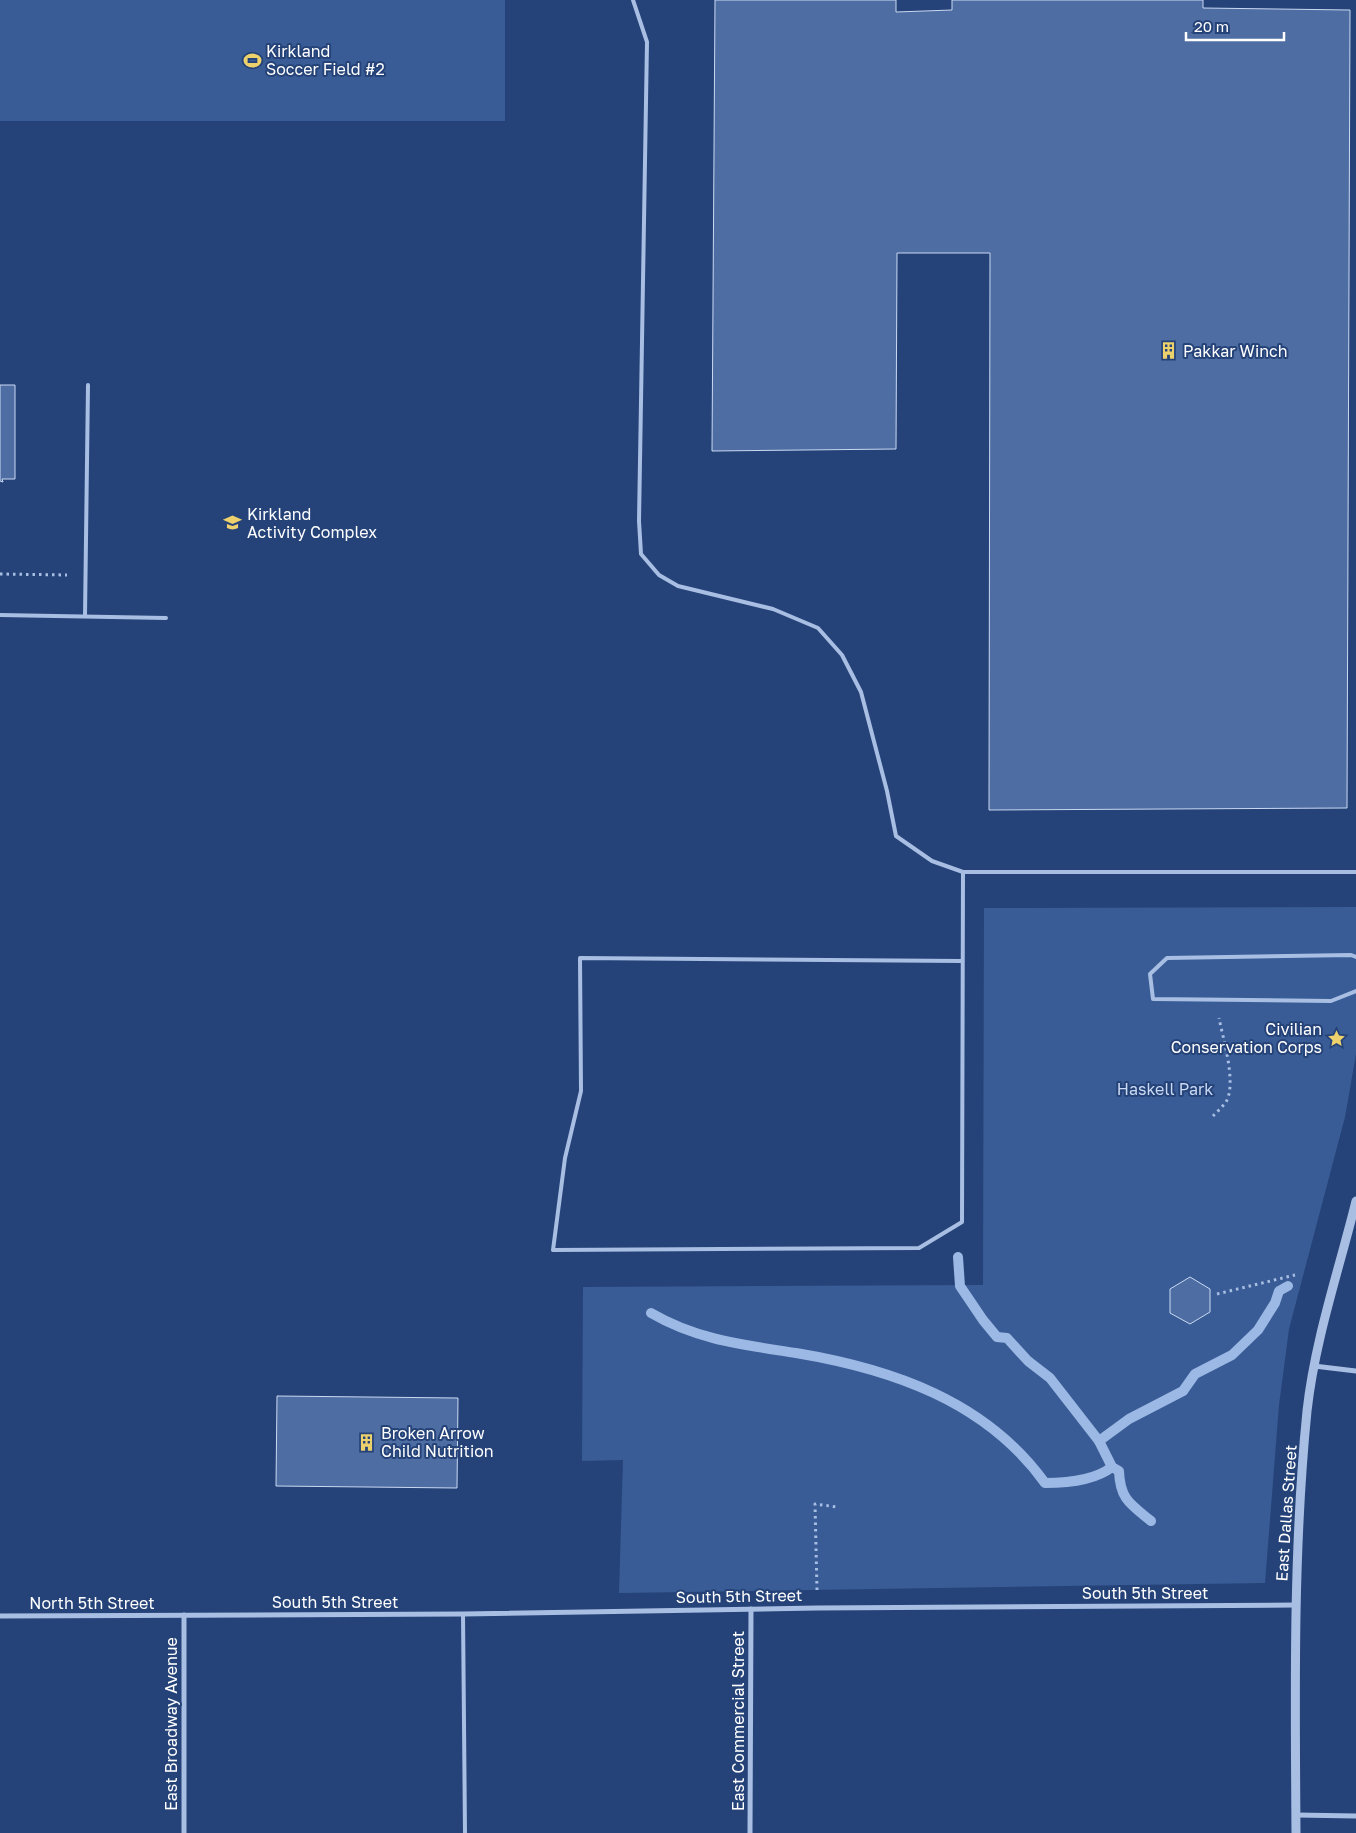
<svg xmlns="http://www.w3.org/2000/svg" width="1356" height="1833" viewBox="0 0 1356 1833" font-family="'Golos Text',sans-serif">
<rect width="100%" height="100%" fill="#254378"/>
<g fill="#395c96">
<rect x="0" y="0" width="505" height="121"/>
<path d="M 1356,907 L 1356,1054 L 1345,1117 L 1289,1329 L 1279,1405 L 1265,1583 L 619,1593 L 623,1460 L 582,1461 L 583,1287 L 983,1285 L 984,908 Z"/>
</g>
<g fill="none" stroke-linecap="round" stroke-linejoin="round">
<g stroke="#9cb8e4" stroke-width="10">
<path d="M 958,1257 L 960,1286 L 983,1320 L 997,1337 L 1007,1338 L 1028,1361 L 1050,1378 L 1099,1441 L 1112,1467 L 1119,1471 C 1120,1499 1130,1504 1151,1521"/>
<path d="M 651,1313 C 697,1340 745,1345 796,1353 C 892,1369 986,1401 1045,1483 C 1067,1483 1094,1481 1112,1467"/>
<path d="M 1099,1441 L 1129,1419 L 1183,1391 L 1195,1374 L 1232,1355 L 1258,1330 L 1275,1303 L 1279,1291 L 1288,1286"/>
</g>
</g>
<g fill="#4e6da2" stroke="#cad9f3">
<path d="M 715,0 L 896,0 L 896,12 L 952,10 L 952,0 L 1203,0 L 1203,8 L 1350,10 L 1347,808 L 989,810 L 990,253 L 897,253 L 896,449 L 712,451 Z"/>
<path d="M 0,385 L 15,385 L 15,479 L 2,479 L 3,482 L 0,481 Z"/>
<path d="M 1190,1277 L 1210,1289 L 1210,1312 L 1190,1324 L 1170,1313 L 1170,1289 Z"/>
<path d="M 277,1396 L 458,1398 L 457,1488 L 276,1486 Z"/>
</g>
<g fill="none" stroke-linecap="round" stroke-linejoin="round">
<g stroke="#a8bee3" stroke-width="3" stroke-dasharray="2.5 4" stroke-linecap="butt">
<path d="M 0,574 L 67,575"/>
<path d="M 1213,1116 C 1217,1112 1222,1107 1226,1102 C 1237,1083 1223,1039 1219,1018"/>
<path d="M 1217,1294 L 1295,1275"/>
<path d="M 817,1590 L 815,1504 L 837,1507"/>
</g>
<g stroke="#a8bee3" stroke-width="4">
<path d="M 633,0 L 647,42 L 639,521 L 641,554 L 659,575 L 678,586 L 773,609 L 818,628 L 842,655 L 861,692 L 887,791 L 896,836 L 932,861 L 963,872 L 1356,872"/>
<path d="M 0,615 L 166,618"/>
<path d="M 85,616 L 88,385"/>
<path d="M 1356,957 L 1351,955 L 1167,958 L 1150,974 L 1153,999 L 1331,1001 L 1356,991"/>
<path d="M 962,961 L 580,958 L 581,1091 L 565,1158 L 553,1250 L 919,1248 L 962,1222 L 963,872"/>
<path d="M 463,1614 L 465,1833"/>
</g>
<g stroke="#a8bee3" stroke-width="5">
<path d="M 1314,1366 L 1356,1371"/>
<path d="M 0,1616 L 463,1614 L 817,1608 L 1296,1605"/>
<path d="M 1296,1815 L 1356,1816"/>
<path d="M 184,1833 L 184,1615"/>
<path d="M 750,1833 L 751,1609"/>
</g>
<path stroke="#a8bee3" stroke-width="9" d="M 1296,1833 C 1295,1692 1293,1551 1307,1411 C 1315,1339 1339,1270 1356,1201"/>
</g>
<defs>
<symbol id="stadium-bare" viewBox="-9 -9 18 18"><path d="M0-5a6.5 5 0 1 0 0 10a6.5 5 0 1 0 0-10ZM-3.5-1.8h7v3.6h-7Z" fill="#ecd16d" stroke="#254378" stroke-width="2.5" paint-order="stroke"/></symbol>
<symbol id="building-bare" viewBox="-9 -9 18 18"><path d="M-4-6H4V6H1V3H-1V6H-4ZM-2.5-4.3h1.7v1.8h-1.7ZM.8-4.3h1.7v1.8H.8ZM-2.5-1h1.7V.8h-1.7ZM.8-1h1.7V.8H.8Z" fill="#ecd16d" stroke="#254378" stroke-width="2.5" paint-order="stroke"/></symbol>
<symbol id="school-bare" viewBox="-9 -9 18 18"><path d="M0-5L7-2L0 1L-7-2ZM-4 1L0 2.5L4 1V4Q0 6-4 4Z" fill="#ecd16d" stroke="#254378" stroke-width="2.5" paint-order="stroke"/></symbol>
<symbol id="sight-bare" viewBox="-9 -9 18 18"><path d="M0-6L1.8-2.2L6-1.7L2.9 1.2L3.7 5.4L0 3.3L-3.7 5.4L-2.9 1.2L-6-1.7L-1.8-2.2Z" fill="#ecd16d" stroke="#254378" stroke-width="2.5" paint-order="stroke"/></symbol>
</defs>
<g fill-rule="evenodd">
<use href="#stadium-bare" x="240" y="48" width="25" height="25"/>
<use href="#building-bare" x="1156" y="338" width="25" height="25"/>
<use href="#school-bare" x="220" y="510" width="25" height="25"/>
<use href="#sight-bare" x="1324" y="1026" width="25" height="25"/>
<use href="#building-bare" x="354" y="1430" width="25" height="25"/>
</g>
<g text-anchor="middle" stroke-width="4" stroke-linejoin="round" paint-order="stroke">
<g font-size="16" fill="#fff" stroke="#254378" text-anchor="start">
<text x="266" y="57">Kirkland<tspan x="266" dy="18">Soccer Field #2</tspan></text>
<text x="1183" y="357">Pakkar Winch</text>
<text x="247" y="520">Kirkland<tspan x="247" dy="18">Activity Complex</tspan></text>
<text x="1322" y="1035" text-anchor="end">Civilian<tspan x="1322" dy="18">Conservation Corps</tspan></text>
<text x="381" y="1439">Broken Arrow<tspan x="381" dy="18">Child Nutrition</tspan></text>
</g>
<g font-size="16" fill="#cad9f3" stroke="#254378">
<text x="1165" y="1095">Haskell Park</text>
</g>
<g font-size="16" fill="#fff" stroke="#254378">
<text transform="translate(1286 1513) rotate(-86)" y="6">East Dallas Street</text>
<text x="1145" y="1599">South 5th Street</text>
<text transform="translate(739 1596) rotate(-1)" y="6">South 5th Street</text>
<text x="335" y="1608">South 5th Street</text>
<text x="92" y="1609">North 5th Street</text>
<text transform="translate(738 1721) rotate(-90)" y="6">East Commercial Street</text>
<text transform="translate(171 1724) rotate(-90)" y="6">East Broadway Avenue</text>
</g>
</g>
<path d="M1186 32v8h98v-8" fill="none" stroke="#ffffff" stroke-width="2.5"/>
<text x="1194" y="32" font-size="15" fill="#ffffff" stroke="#254378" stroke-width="4" paint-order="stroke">20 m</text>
</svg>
